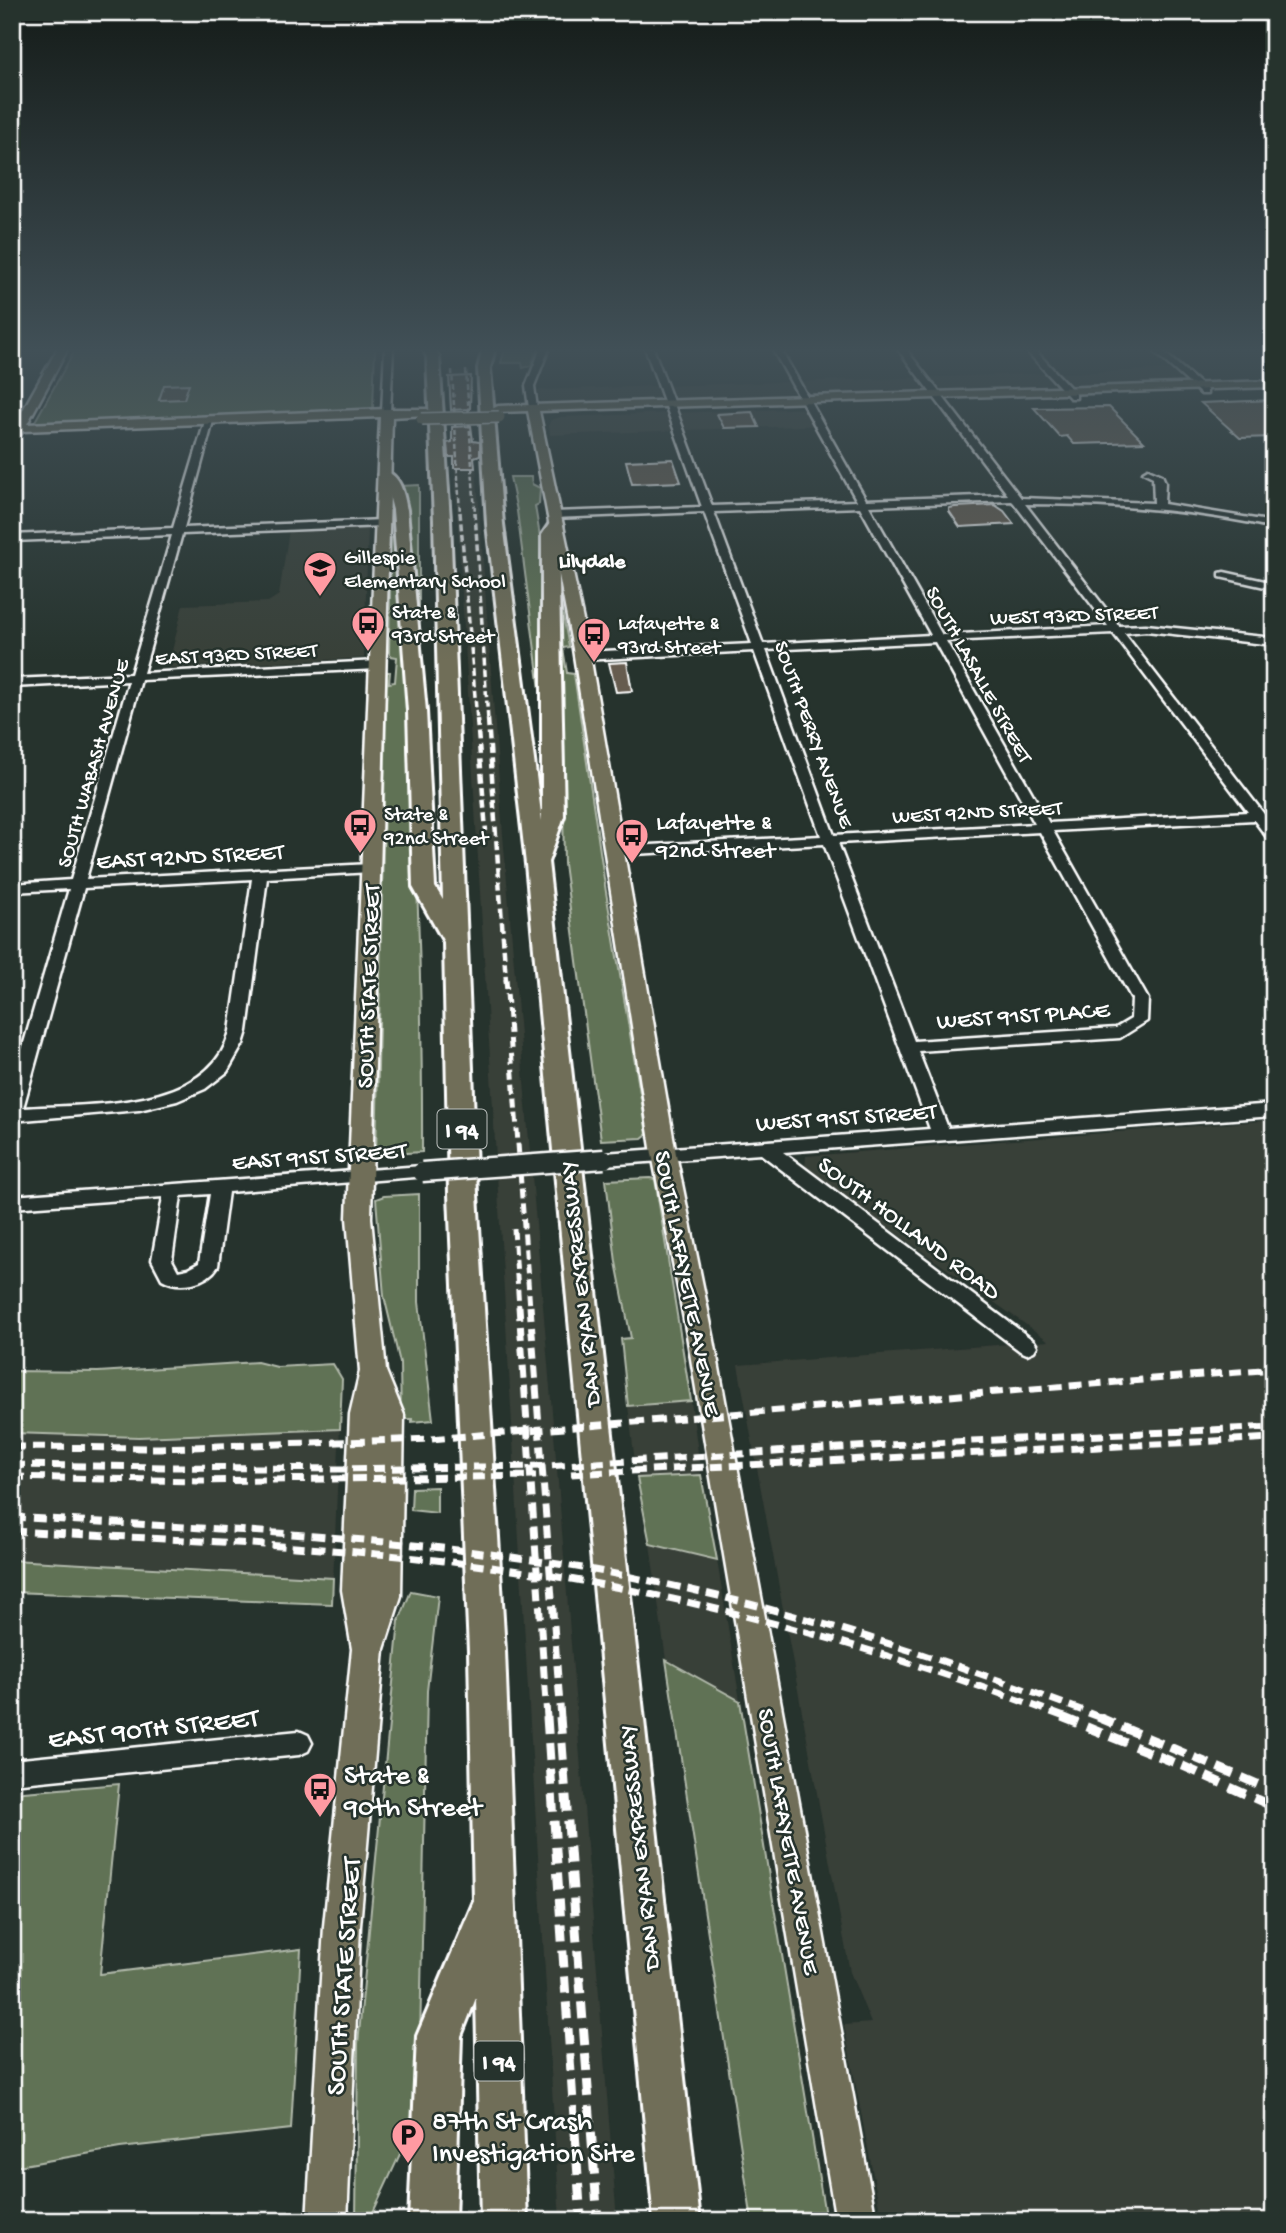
<svg xmlns="http://www.w3.org/2000/svg" width="1286" height="2233" viewBox="0 0 1286 2233" font-family="'Gochi Hand',sans-serif">
<rect width="100%" height="100%" fill="#26332d"/>
<filter id="ink" filterUnits="userSpaceOnUse"><feTurbulence type="fractalNoise" baseFrequency=".0143" numOctaves="2"/><feDisplacementMap in="SourceGraphic" scale="14" xChannelSelector="R" yChannelSelector="G"/><feConvolveMatrix kernelMatrix="1 2 1 2 8 2 1 2 1" color-interpolation-filters="sRGB"/></filter>
<g filter="url(#ink)">
<g fill="#393f38">
<path d="M 1187,369 L 1204,385 L 545,405 L 540,403 L 538,390 Z"/>
<path d="M 469,370 L 503,835 L 559,1494 L 617,2221 L 560,2221 L 449,377 L 449,371 Z"/>
<path d="M 817,408 L 827,425 L 550,435 L 549,424 L 551,420 L 561,417 Z"/>
<path d="M 368,527 L 364,658 L 168,668 L 183,605 L 268,602 L 279,595 L 289,530 Z"/>
<path d="M 1274,1120 L 1274,2221 L 882,2221 L 844,2025 L 871,2023 L 850,1972 L 738,1365 L 1049,1341 L 805,1169 L 806,1156 Z"/>
<path d="M 257,1362 L 277,1367 L 333,1364 L 342,1379 L 332,1604 L 12,1592 L 12,1371 L 98,1372 Z"/>
<path d="M 691,1401 L 701,1475 L 637,1478 L 628,1406 Z"/>
<path d="M 650,1544 L 717,1560 L 740,1701 L 666,1660 Z"/>
</g>
<g fill="#607254" stroke="#b0b8aa" stroke-width="2">
<path d="M 76,348 L 375,348 L 373,409 L 34,423 Z"/>
<path d="M 505,348 L 537,348 L 531,366 L 523,368 L 522,363 L 501,363 Z"/>
<path d="M 510,477 L 531,477 L 532,484 L 540,488 L 539,504 L 535,506 L 545,567 L 542,705 L 517,511 Z"/>
<path d="M 419,485 L 419,607 L 414,607 L 400,486 Z"/>
<path d="M 391,538 L 396,538 C 412,741 423,947 422,1152 L 376,1155 L 387,672 L 390,672 L 389,683 L 395,682 L 397,657 L 391,656 L 389,652 Z"/>
<path d="M 556,577 L 559,577 L 563,599 L 560,600 L 569,647 L 563,648 L 567,673 L 574,674 L 606,892 L 647,1134 L 642,1138 L 601,1140 L 564,864 L 560,631 Z"/>
<path d="M 650,1178 L 655,1179 L 691,1401 L 628,1406 L 621,1339 L 631,1338 L 616,1262 L 606,1180 Z"/>
<path d="M 419,1194 L 419,1302 L 433,1420 L 412,1422 L 412,1419 L 401,1419 L 400,1363 L 384,1296 L 376,1199 L 384,1196 Z"/>
<path d="M 257,1362 L 277,1367 L 333,1364 L 342,1379 L 340,1429 L 139,1437 L 12,1433 L 12,1371 L 98,1372 Z"/>
<path d="M 701,1475 L 717,1560 L 650,1544 L 637,1478 Z"/>
<path d="M 437,1487 L 437,1513 L 411,1510 L 412,1488 Z"/>
<path d="M 12,1560 L 333,1578 L 332,1604 L 12,1592 Z"/>
<path d="M 411,1591 L 438,1596 L 427,1691 L 419,2093 L 401,2152 L 369,2221 L 356,2221 L 358,2044 L 399,1621 Z"/>
<path d="M 666,1660 L 740,1701 L 826,2221 L 752,2221 Z"/>
<path d="M 119,1784 L 100,1974 L 301,1949 L 291,2129 L 120,2148 L 12,2167 L 12,1793 Z"/>
</g>
<g fill="#665c50" stroke="#fff" stroke-width="2">
<path d="M 471,376 L 470,409 L 451,410 L 449,377 Z"/>
<path d="M 189,384 L 184,399 L 159,400 L 164,385 Z"/>
<path d="M 1274,400 L 1274,437 L 1240,438 L 1201,403 Z"/>
<path d="M 1109,407 L 1144,442 L 1074,444 L 1067,436 L 1060,437 L 1034,408 Z"/>
<path d="M 752,412 L 759,427 L 724,428 L 717,414 Z"/>
<path d="M 471,426 L 473,441 L 480,442 L 480,455 L 474,457 L 475,468 L 454,468 L 454,457 L 448,457 L 447,443 L 452,442 L 452,427 Z"/>
<path d="M 673,459 L 681,482 L 632,484 L 626,461 Z"/>
<path d="M 995,505 L 1004,511 L 1014,524 L 960,527 L 949,511 L 949,508 L 955,507 Z"/>
<path d="M 627,662 L 632,691 L 616,692 L 609,663 Z"/>
</g>
<g fill="none" stroke-linecap="round" stroke-linejoin="round">
<defs>
<g id="minor">
<path d="M 12,348 L 18,348 L 14,350 Z"/>
<path d="M 385,348 L 393,348 L 390,412 L 386,415 L 382,412 Z"/>
<path d="M 541,348 L 549,348 L 534,386 L 537,408 L 533,411 L 529,408 L 526,386 Z"/>
<path d="M 645,348 L 653,348 L 712,506 L 857,501 L 772,348 L 780,348 L 866,500 L 1008,495 L 897,348 L 905,348 L 1021,498 L 1154,503 L 1153,477 L 1143,472 L 1148,469 L 1162,475 L 1165,482 L 1164,504 L 1274,522 L 1274,528 C 1192,509 1109,504 1025,504 L 1119,626 L 1146,625 L 1274,638 L 1274,645 L 1146,631 L 1124,633 L 1274,827 L 1274,841 L 1269,840 L 1254,820 L 1053,831 L 1148,999 L 1147,1021 L 1120,1038 L 918,1051 L 948,1128 L 1274,1104 L 1274,1116 L 783,1152 L 1034,1341 L 1037,1346 L 1034,1351 L 1027,1354 L 1020,1351 L 761,1154 L 604,1165 L 595,1159 L 604,1153 L 930,1129 L 824,844 L 614,855 L 607,851 L 614,847 L 821,836 L 754,651 L 582,660 L 576,656 L 582,652 L 752,644 L 704,512 L 553,518 L 548,515 L 553,512 L 702,507 ZM 1012,501 L 1014,503 L 1108,626 L 942,635 L 869,506 ZM 860,507 L 931,635 L 763,644 L 714,512 ZM 1113,633 L 1248,812 L 1049,823 L 946,641 ZM 935,642 L 1035,824 L 834,835 L 766,650 ZM 1040,832 L 1132,999 L 1131,1019 L 1116,1028 L 914,1041 L 838,843 Z"/>
<path d="M 1024,348 L 1033,348 L 1076,394 L 1076,398 L 1070,398 Z"/>
<path d="M 1150,348 L 1159,348 L 1207,390 L 1207,394 L 1201,394 Z"/>
<path d="M 209,418 L 213,421 L 184,528 L 383,520 L 388,523 L 383,526 L 182,534 L 143,673 L 378,661 L 384,665 L 378,669 L 141,680 L 86,879 L 371,864 L 378,868 L 371,872 L 267,878 L 247,1031 L 243,1044 L 227,1072 L 205,1089 L 177,1101 L 139,1110 L 12,1121 L 12,1084 L 69,889 L 12,892 L 12,884 L 71,880 L 129,681 L 12,687 L 12,679 L 131,674 L 172,535 L 12,541 L 12,535 L 173,528 L 205,421 ZM 252,879 L 230,1031 C 211,1111 87,1104 23,1108 L 84,888 Z"/>
<path d="M 1224,572 L 1274,583 L 1274,589 L 1220,577 L 1220,573 Z"/>
<path d="M 422,1166 L 428,1168 L 431,1172 L 428,1176 L 228,1192 L 218,1266 C 207,1284 179,1289 162,1279 L 152,1260 L 163,1197 L 12,1208 L 12,1196 ZM 210,1194 L 199,1263 L 188,1269 L 178,1271 L 172,1260 L 181,1196 Z"/>
<path d="M 299,1731 L 308,1735 L 312,1743 L 308,1751 L 299,1755 L 12,1784 L 12,1760 Z"/>
</g>
<g id="major">
<path d="M 58,348 L 68,348 L 27,424 L 386,409 L 427,409 L 433,412 L 427,415 L 392,417 L 371,1218 L 386,1371 L 404,1415 L 401,1596 L 384,1649 L 360,1926 L 347,2221 L 307,2221 L 324,1926 L 352,1649 L 342,1590 L 350,1414 L 360,1371 L 347,1218 L 380,417 L 23,431 L 20,435 L 12,436 L 12,424 L 15,424 Z"/>
<path d="M 1274,381 L 1274,387 L 539,411 L 589,649 L 676,1154 L 713,1335 L 876,2221 L 836,2221 L 687,1335 L 652,1154 L 573,649 L 528,411 L 498,412 L 492,409 L 498,406 Z"/>
</g>
<g id="highway">
<path d="M 423,348 L 435,348 L 439,357 L 450,520 L 477,1194 L 505,1651 L 527,2221 L 481,2221 L 476,1998 L 461,2036 L 455,2221 L 409,2221 L 417,2036 L 474,1901 L 469,1651 L 449,1194 L 444,942 L 413,887 L 408,711 L 393,510 L 387,487 L 378,475 L 385,471 C 401,476 404,495 407,510 L 426,711 L 435,887 L 443,900 L 434,520 L 427,357 Z"/>
<path d="M 483,348 L 495,348 L 490,368 L 503,524 L 542,821 L 542,535 L 550,523 L 560,523 L 563,526 L 558,535 L 564,816 L 548,862 L 700,2221 L 654,2221 L 526,864 L 487,524 L 478,368 Z"/>
</g>
</defs>
<use href="#minor" stroke="#fff" stroke-width="5"/>
<use href="#major" stroke="#fff" stroke-width="5"/>
<use href="#highway" stroke="#fff" stroke-width="6"/>
<use href="#minor" fill="#26332d" fill-rule="evenodd"/>
<use href="#major" fill="#706e59" fill-rule="evenodd"/>
<use href="#highway" fill="#706e59" fill-rule="evenodd"/>
<g stroke="#fff" stroke-width="2.5" stroke-dasharray="5 2.5" stroke-linecap="butt">
<path d="M 452,370 L 460,514"/>
<path d="M 466,370 L 475,514"/>
</g>
<g stroke="#fff" stroke-width="3.5" stroke-dasharray="7 3.5" stroke-linecap="butt">
<path d="M 460,512 L 477,721"/>
<path d="M 475,512 L 488,721"/>
</g>
<g stroke="#fff" stroke-width="4.5" stroke-dasharray="9 4.5" stroke-linecap="butt">
<path d="M 477,719 L 486,831"/>
<path d="M 488,719 L 506,981"/>
</g>
<g stroke="#fff" stroke-width="5" stroke-dasharray="10 5" stroke-linecap="butt">
<path d="M 506,979 L 530,1308"/>
<path d="M 514,1229 L 519,1308"/>
</g>
<g stroke="#fff" stroke-width="7" stroke-dasharray="13 7" stroke-linecap="butt">
<path d="M 519,1306 L 547,1718"/>
<path d="M 530,1306 L 561,1718"/>
<path d="M 12,1447 L 160,1448 L 431,1439 L 1274,1369"/>
<path d="M 12,1465 L 338,1469 L 546,1466 L 888,1445 L 1274,1427"/>
<path d="M 571,1474 L 1274,1438"/>
<path d="M 12,1477 L 198,1481 L 536,1476"/>
<path d="M 12,1517 C 196,1528 382,1535 564,1565 C 750,1595 927,1652 1102,1718"/>
<path d="M 12,1531 C 181,1540 351,1546 519,1571 C 707,1598 889,1651 1067,1718"/>
</g>
<g stroke="#fff" stroke-width="9" stroke-dasharray="17 9" stroke-linecap="butt">
<path d="M 547,1717 L 581,2221"/>
<path d="M 560,1717 L 598,2221"/>
<path d="M 1062,1717 L 1183,1766 L 1274,1807"/>
<path d="M 1098,1717 L 1274,1791"/>
</g>
<defs>
<path id="minor-bridge" d="M 422,1172 L 604,1159"/>
<path id="major-bridge" d="M 422,419 L 499,417"/>
</defs>
<use href="#minor-bridge" stroke="#fff" stroke-width="23" stroke-linecap="butt"/>
<use href="#major-bridge" stroke="#fff" stroke-width="14" stroke-linecap="butt"/>
<use href="#minor-bridge" stroke="#26332d" stroke-width="18"/>
<use href="#major-bridge" stroke="#706e59" stroke-width="11"/>
</g>
</g>
<linearGradient id="sky" x2="0" y2="1"><stop stop-color="#151c19"/><stop offset="0.53" stop-color="#415057"/><stop offset="1" stop-color="#415057" stop-opacity="0"/></linearGradient>
<rect width="1286" height="661" fill="url(#sky)"/>
<defs>
<symbol id="school-pin" viewBox="-11 -11 22 30"><path d="M0 17L-7.5 6A9.5 9.5 0 1 1 7.5 6Z" fill="#ff9aa2" stroke="#26332d"/><path d="M0-5L7-2L0 1L-7-2ZM-4 1L0 2.5L4 1V4Q0 6-4 4Z" fill="#111"/></symbol>
<symbol id="bus-pin" viewBox="-11 -11 22 30"><path d="M0 17L-7.5 6A9.5 9.5 0 1 1 7.5 6Z" fill="#ff9aa2" stroke="#26332d"/><path d="M-5-6H5V4H4V6H2V4H-2V6H-4V4H-5ZM-3.5-4V0h7V-4ZM-3.5 1.2v1.5H-2V1.2ZM2 1.2v1.5H3.5V1.2Z" fill="#111"/></symbol>
<symbol id="parking-pin" viewBox="-11 -11 22 30"><path d="M0 17L-7.5 6A9.5 9.5 0 1 1 7.5 6Z" fill="#ff9aa2" stroke="#26332d"/><path d="M-3.5-5.5H1a3.5 3.5 0 0 1 0 7H-1V5.5H-3.5ZM-1-3.4V-.6H.8a1.4 1.4 0 0 0 0-2.8Z" fill="#111"/></symbol>
</defs>
<g fill-rule="evenodd">
<use href="#school-pin" x="301" y="549" width="38" height="52"/>
<use href="#bus-pin" x="349" y="604" width="38" height="52"/>
<use href="#bus-pin" x="575" y="615" width="38" height="52"/>
<use href="#bus-pin" x="341" y="806" width="38" height="52"/>
<use href="#bus-pin" x="613" y="816" width="38" height="52"/>
<use href="#bus-pin" x="301" y="1770" width="38" height="52"/>
<use href="#parking-pin" x="389" y="2116" width="38" height="52"/>
</g>
<g text-anchor="middle" stroke-width="5" stroke-linejoin="round" paint-order="stroke">
<g font-size="21" fill="#fff" stroke="#26332d" text-anchor="start">
<text x="344" y="563">Gillespie<tspan x="344" dy="24">Elementary School</tspan></text>
<text x="392" y="618">State &amp;<tspan x="392" dy="24">93rd Street</tspan></text>
<text x="618" y="629">Lafayette &amp;<tspan x="618" dy="24">93rd Street</tspan></text>
<text x="384" y="820">State &amp;<tspan x="384" dy="24">92nd Street</tspan></text>
</g>
<g font-size="21" font-weight="bold" fill="#fff" stroke="#26332d">
<text x="592" y="567">Lilydale</text>
</g>
<g font-size="21" fill="#fff" stroke="#26332d">
<text transform="translate(1074 614) rotate(-2)" y="7">WEST 93RD STREET</text>
<text transform="translate(236 653) rotate(-3)" y="7">EAST 93RD STREET</text>
<text transform="translate(980 674) rotate(61)" y="7">SOUTH LASALLE STREET</text>
<text transform="translate(815 734) rotate(70)" y="7">SOUTH PERRY AVENUE</text>
<text transform="translate(92 763) rotate(-74)" y="7">SOUTH WABASH AVENUE</text>
<text transform="translate(977 811) rotate(-3)" y="7">WEST 92ND STREET</text>
</g>
<g fill="#26332d" stroke="#bec2c0" stroke-width="2">
<rect x="437.5" y="1109.5" width="49" height="39" rx="5"/>
<rect x="474.5" y="2041.5" width="49" height="39" rx="5"/>
</g>
<g font-size="23" font-weight="bold" fill="#fff">
<text x="462" y="1137">I 94</text>
<text x="499" y="2069">I 94</text>
</g>
<g font-size="24" fill="#fff" stroke="#26332d" text-anchor="start">
<text x="656" y="829">Lafayette &amp;<tspan x="656" dy="28">92nd Street</tspan></text>
</g>
<g font-size="24" fill="#fff" stroke="#26332d">
<text transform="translate(190 855) rotate(-3)" y="8">EAST 92ND STREET</text>
<text transform="translate(367 986) rotate(-88)" y="8">SOUTH STATE STREET</text>
<text transform="translate(1023 1014) rotate(-4)" y="8">WEST 91ST PLACE</text>
<text transform="translate(846 1116) rotate(-4)" y="8">WEST 91ST STREET</text>
<text transform="translate(319 1155) rotate(-4)" y="8">EAST 91ST STREET</text>
<text transform="translate(910 1227) rotate(37)" y="8">SOUTH HOLLAND ROAD</text>
<text transform="translate(689 1283) rotate(79)" y="8">SOUTH LAFAYETTE AVENUE</text>
<text transform="translate(579 1284) rotate(-96)" y="8">DAN RYAN EXPRESSWAY</text>
<text transform="translate(790 1841) rotate(80)" y="8">SOUTH LAFAYETTE AVENUE</text>
<text transform="translate(638 1848) rotate(-96)" y="8">DAN RYAN EXPRESSWAY</text>
</g>
<g font-size="28" fill="#fff" stroke="#26332d">
<text transform="translate(153 1726) rotate(-6)" y="10">EAST 90TH STREET</text>
<text transform="translate(341 1976) rotate(-86)" y="10">SOUTH STATE STREET</text>
</g>
<g font-size="28" fill="#fff" stroke="#26332d" text-anchor="start">
<text x="344" y="1783">State &amp;<tspan x="344" dy="32">90th Street</tspan></text>
<text x="432" y="2129">87th St Crash<tspan x="432" dy="32">Investigation Site</tspan></text>
</g>
</g>
<rect width="1286" height="2233" fill="none" stroke="#26332d" stroke-width="42"/>
<rect x="21" y="21" width="1244" height="2191" fill="none" stroke="#fff" stroke-width="2.5" filter="url(#ink)"/>
</svg>
